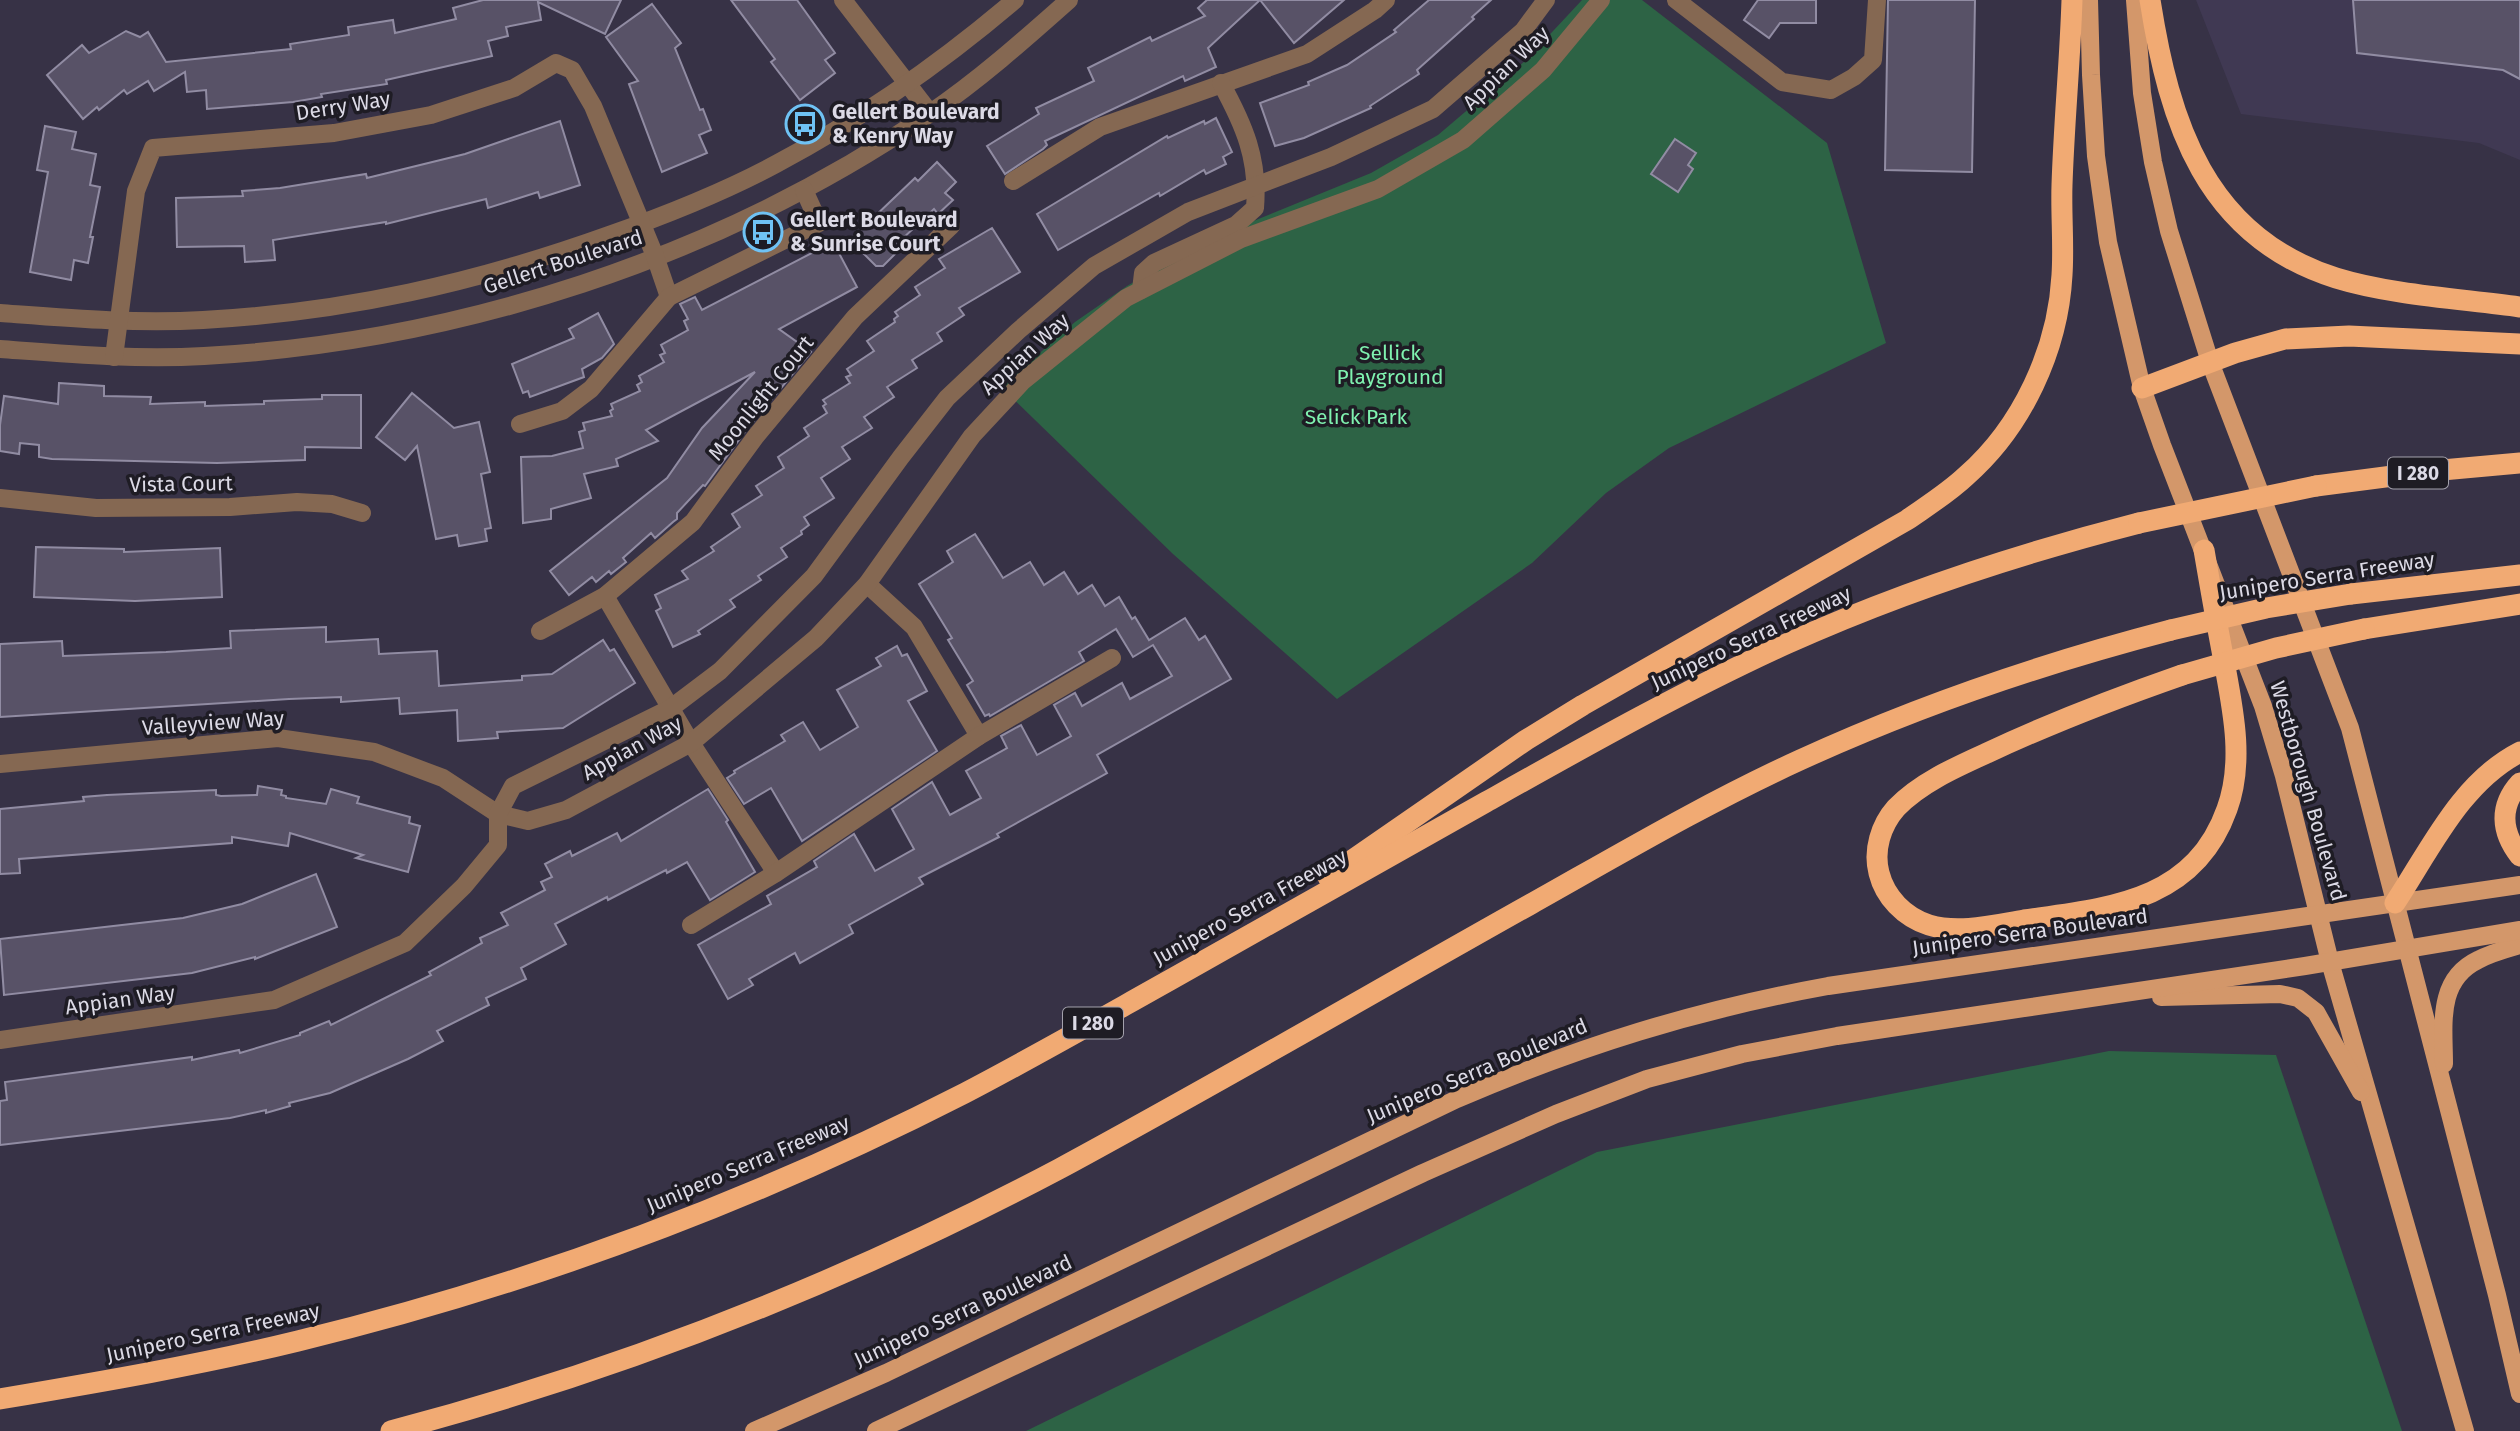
<svg xmlns="http://www.w3.org/2000/svg" width="2520" height="1431" viewBox="0 0 2520 1431" font-family="'Fira Sans',sans-serif">
<rect width="100%" height="100%" fill="#373246"/>
<path fill="#403953" d="M 2196,0 L 2520,0 L 2520,160 L 2479,143 L 2241,114 Z"/>
<g fill="#2d6345">
<path d="M 1582,0 L 1642,0 L 1827,143 L 1886,343 L 1669,448 L 1606,493 L 1532,563 L 1337,699 L 1173,554 L 1001,387 L 1075,322 L 1127,286 L 1175,258 L 1224,233 L 1371,173 L 1438,135 L 1525,61 Z"/>
<path d="M 2109,1051 L 2276,1055 L 2402,1431 L 1026,1431 L 1597,1152 Z"/>
</g>
<g fill="#585267" stroke="#918ca3" stroke-width="2">
<path d="M 483,0 L 621,0 L 605,34 L 538,2 L 541,20 L 506,27 L 508,36 L 488,41 L 492,56 L 386,80 L 387,84 L 321,94 L 322,97 L 293,102 L 207,109 L 206,90 L 187,92 L 185,72 L 154,91 L 148,81 L 127,94 L 124,90 L 99,110 L 97,107 L 83,119 L 47,75 L 82,45 L 89,53 L 126,31 L 140,37 L 148,32 L 166,62 L 291,49 L 290,44 L 349,35 L 348,27 L 393,20 L 395,33 L 456,19 L 453,8 Z"/>
<path d="M 731,0 L 797,0 L 835,53 L 825,60 L 835,73 L 800,100 L 771,62 L 775,59 Z"/>
<path d="M 1207,0 L 1344,0 L 1294,43 L 1260,0 L 1208,48 L 1216,67 L 1185,81 L 1183,76 L 1045,141 L 1047,145 L 1043,149 L 1005,174 L 987,146 L 1039,114 L 1036,108 L 1094,81 L 1088,68 L 1150,37 L 1152,41 L 1205,16 L 1198,8 Z"/>
<path d="M 1429,0 L 1491,0 L 1472,17 L 1474,19 L 1417,70 L 1419,74 L 1370,106 L 1371,108 L 1304,138 L 1275,146 L 1260,103 L 1309,85 L 1308,82 L 1347,65 L 1396,32 L 1394,30 Z"/>
<path d="M 1758,0 L 1816,0 L 1816,23 L 1780,23 L 1769,38 L 1744,20 Z"/>
<path d="M 1888,0 L 1975,0 L 1972,172 L 1885,170 Z"/>
<path d="M 2353,0 L 2520,0 L 2520,79 L 2503,70 L 2357,53 Z"/>
<path d="M 652,4 L 681,43 L 675,48 L 700,110 L 703,109 L 711,130 L 699,135 L 707,153 L 662,172 L 629,84 L 638,81 L 606,37 Z"/>
<path d="M 1216,118 L 1232,152 L 1223,157 L 1226,164 L 1206,174 L 1204,170 L 1160,196 L 1159,193 L 1058,250 L 1037,214 L 1167,136 L 1168,138 L 1204,121 L 1205,124 Z"/>
<path d="M 560,121 L 580,185 L 540,198 L 538,192 L 488,208 L 486,199 L 386,224 L 386,222 L 273,240 L 275,260 L 245,262 L 244,246 L 177,247 L 176,198 L 243,196 L 242,191 L 280,188 L 366,174 L 367,178 L 465,154 Z"/>
<path d="M 45,126 L 76,132 L 72,149 L 96,154 L 90,185 L 100,187 L 90,237 L 93,237 L 88,263 L 74,260 L 71,280 L 30,272 L 48,172 L 37,170 Z"/>
<path d="M 1675,139 L 1696,153 L 1688,165 L 1693,169 L 1678,192 L 1651,174 Z"/>
<path d="M 937,162 L 956,182 L 945,193 L 953,200 L 938,214 L 934,209 L 900,241 L 904,245 L 883,266 L 876,266 L 850,240 L 915,178 L 918,181 Z"/>
<path d="M 992,228 L 1020,272 L 959,308 L 964,315 L 937,333 L 942,341 L 912,360 L 917,368 L 887,387 L 894,397 L 864,417 L 872,428 L 842,447 L 850,459 L 821,478 L 834,498 L 804,517 L 809,525 L 801,531 L 802,534 L 781,548 L 787,557 L 758,576 L 761,580 L 730,600 L 735,607 L 698,631 L 700,634 L 673,647 L 656,611 L 661,608 L 655,595 L 688,579 L 682,571 L 714,551 L 711,547 L 740,527 L 732,514 L 762,495 L 756,486 L 784,468 L 778,457 L 809,436 L 804,428 L 827,413 L 823,406 L 826,404 L 823,400 L 850,383 L 846,377 L 851,375 L 847,369 L 874,351 L 867,341 L 895,322 L 894,319 L 898,316 L 895,312 L 920,295 L 915,287 L 945,268 L 939,259 Z"/>
<path d="M 833,242 L 857,287 L 779,329 L 811,352 L 747,429 L 705,486 L 703,485 L 677,513 L 677,519 L 673,522 L 655,538 L 651,533 L 623,558 L 626,562 L 611,574 L 609,571 L 596,582 L 592,577 L 569,595 L 550,571 L 667,478 L 702,428 L 755,372 L 646,430 L 658,441 L 616,459 L 618,466 L 584,474 L 591,498 L 551,509 L 551,519 L 523,523 L 521,457 L 552,456 L 583,448 L 579,432 L 585,430 L 583,423 L 612,416 L 610,411 L 613,409 L 611,404 L 640,391 L 637,385 L 642,382 L 639,376 L 664,362 L 660,355 L 665,353 L 661,345 L 688,330 L 684,321 L 688,319 L 680,304 L 695,297 L 702,310 Z"/>
<path d="M 598,313 L 614,344 L 602,358 L 582,369 L 584,377 L 530,397 L 528,391 L 523,393 L 512,364 L 574,338 L 569,329 Z"/>
<path d="M 59,383 L 104,386 L 104,396 L 151,397 L 150,404 L 205,402 L 205,406 L 264,404 L 264,401 L 322,399 L 322,395 L 361,395 L 361,448 L 305,447 L 305,460 L 217,463 L 52,459 L 39,457 L 39,445 L 20,443 L 19,454 L 0,451 L 0,425 L 4,396 L 58,404 Z"/>
<path d="M 412,393 L 454,428 L 479,422 L 490,472 L 481,474 L 491,528 L 485,529 L 487,541 L 459,546 L 457,535 L 436,539 L 417,446 L 405,460 L 376,437 Z"/>
<path d="M 975,534 L 1003,578 L 1030,562 L 1044,585 L 1064,572 L 1078,594 L 1092,585 L 1105,606 L 1119,597 L 1132,619 L 1135,617 L 1149,640 L 1185,618 L 1199,640 L 1205,636 L 1231,679 L 1097,755 L 1107,773 L 997,834 L 999,837 L 919,878 L 923,884 L 849,925 L 853,933 L 800,963 L 795,953 L 749,979 L 753,985 L 728,999 L 698,945 L 771,904 L 767,896 L 817,867 L 814,861 L 854,834 L 875,871 L 914,849 L 892,809 L 932,782 L 950,815 L 981,798 L 966,771 L 1007,748 L 1001,736 L 1021,725 L 1037,755 L 1071,736 L 1054,705 L 1075,693 L 1082,706 L 1122,683 L 1130,699 L 1172,676 L 1153,645 L 1133,657 L 1116,629 L 1079,652 L 1084,661 L 990,716 L 989,714 L 985,716 L 967,685 L 973,681 L 948,640 L 952,638 L 919,584 L 953,562 L 947,551 Z"/>
<path d="M 36,547 L 124,549 L 124,552 L 220,548 L 222,597 L 135,601 L 34,597 Z"/>
<path d="M 326,627 L 326,642 L 378,639 L 379,654 L 437,651 L 439,686 L 522,680 L 522,676 L 552,674 L 603,640 L 610,651 L 614,649 L 635,683 L 563,728 L 497,732 L 498,738 L 458,741 L 457,710 L 400,714 L 399,698 L 341,702 L 341,697 L 289,699 L 0,717 L 0,644 L 62,641 L 63,656 L 166,652 L 231,648 L 230,631 Z"/>
<path d="M 897,646 L 902,656 L 907,654 L 927,691 L 908,701 L 937,751 L 802,841 L 771,788 L 744,804 L 727,778 L 735,773 L 734,771 L 785,741 L 781,735 L 803,722 L 820,750 L 858,727 L 837,690 L 881,666 L 876,658 Z"/>
<path d="M 258,786 L 282,790 L 281,795 L 286,796 L 286,798 L 326,804 L 331,789 L 359,797 L 357,803 L 410,817 L 409,823 L 420,826 L 408,872 L 356,858 L 363,855 L 290,833 L 288,846 L 232,837 L 232,843 L 19,859 L 20,873 L 0,874 L 0,809 L 84,801 L 83,797 L 107,795 L 216,790 L 216,795 L 221,796 L 257,795 Z"/>
<path d="M 708,789 L 728,820 L 726,822 L 755,872 L 710,900 L 687,862 L 667,873 L 666,870 L 608,900 L 607,897 L 555,924 L 566,944 L 521,968 L 526,979 L 486,998 L 489,1005 L 437,1031 L 443,1041 L 408,1059 L 330,1093 L 289,1103 L 290,1106 L 266,1113 L 266,1110 L 230,1118 L 0,1145 L 0,1101 L 7,1100 L 5,1082 L 192,1057 L 192,1060 L 239,1050 L 240,1053 L 300,1035 L 300,1033 L 329,1021 L 331,1025 L 431,975 L 429,972 L 482,943 L 480,938 L 508,925 L 501,913 L 545,890 L 541,882 L 552,877 L 545,864 L 570,851 L 572,856 L 617,833 L 621,841 Z"/>
<path d="M 316,874 L 337,927 L 255,959 L 255,957 L 192,973 L 4,995 L 0,939 L 183,918 L 242,904 Z"/>
</g>
<g fill="none" stroke-linecap="round" stroke-linejoin="round">
<g stroke="#856852" stroke-width="18">
<path d="M 843,0 L 930,113"/>
<path d="M 1676,0 L 1782,82 L 1831,90 L 1854,77 L 1873,60 L 1877,0"/>
<path d="M 1013,181 L 1100,127 L 1307,54 L 1375,10 L 1386,0"/>
<path d="M 1141,290 L 1143,273 L 1154,263 L 1236,225 L 1255,208 C 1259,159 1244,125 1221,83"/>
<path d="M 0,313 C 67,318 135,324 203,320 C 346,312 475,283 609,235 C 666,215 722,193 776,164 C 861,119 941,63 1015,0"/>
<path d="M 0,349 C 68,354 136,360 204,356 C 458,342 718,258 929,114 C 979,80 1024,40 1069,0"/>
<path d="M 114,357 L 136,191 L 153,148 L 334,133 L 431,115 L 514,88 L 556,63 L 572,70 L 593,106 L 655,256 L 669,297"/>
<path d="M 520,424 L 562,411 L 591,389 L 669,297 L 819,223 L 804,190"/>
<path d="M 0,498 L 96,508 L 230,507 L 297,502 L 332,504 L 362,513"/>
<path d="M 867,584 L 914,627 L 979,736"/>
<path d="M 605,596 L 691,743 L 776,873"/>
<path d="M 540,631 L 605,596 L 693,522 L 756,436 L 855,317 L 951,226"/>
<path d="M 0,764 L 278,738 L 374,752 L 443,778 L 498,814 L 528,821 L 566,810 L 691,743 L 816,638 L 867,584 L 972,436 L 1023,381 L 1126,298 L 1241,239 L 1378,189 L 1463,140 L 1543,70 L 1601,0"/>
<path d="M 691,925 L 776,873 L 979,736 L 1112,658"/>
<path d="M 0,1040 L 274,1000 L 405,943 L 464,886 L 498,845 L 498,814 L 513,786 L 671,708 L 720,671 L 814,576 L 901,457 L 947,398 L 1018,331 L 1094,266 L 1188,212 L 1331,157 L 1433,109 L 1523,31 L 1546,0"/>
</g>
<g stroke="#d3976a" stroke-width="18">
<path d="M 2089,0 L 2091,75 L 2096,156 L 2108,242 L 2142,388 L 2162,445 L 2263,706 L 2284,776 L 2330,962 L 2465,1431"/>
<path d="M 2135,0 L 2142,93 L 2153,162 L 2169,231 L 2210,362 L 2350,728 L 2497,1295 L 2520,1394"/>
<path d="M 2161,997 L 2280,994 L 2298,998 L 2316,1012 L 2361,1092"/>
<path d="M 2444,1064 C 2444,1026 2436,980 2478,960 C 2491,953 2506,949 2520,945"/>
<path d="M 754,1431 L 886,1373 L 1457,1099 C 1580,1046 1696,1010 1828,986 L 2520,885"/>
<path d="M 876,1431 L 1423,1173 L 1556,1114 L 1647,1079 L 1742,1054 L 1837,1036 L 2305,966 L 2520,930"/>
</g>
<g stroke="#f1aa73" stroke-width="21">
<path d="M 2150,0 C 2169,122 2205,237 2336,278 C 2391,295 2463,299 2520,307"/>
<path d="M 2142,388 L 2235,353 L 2285,339 L 2349,336 L 2520,344"/>
<path d="M 2316,486 L 2431,471 L 2520,463"/>
<path d="M 2351,594 L 2520,575"/>
<path d="M 2364,629 L 2520,604"/>
<path d="M 2182,675 C 2116,698 2051,723 1987,753 C 1956,767 1920,783 1896,808 C 1881,825 1873,850 1879,873 C 1885,897 1904,917 1929,925 C 1959,934 1994,925 2024,920 C 2109,908 2194,902 2227,809 C 2245,760 2232,705 2223,656 C 2216,620 2210,585 2204,550"/>
<path d="M 2520,783 C 2499,806 2501,832 2520,856"/>
<path d="M 1328,877 L 1526,740 L 1583,705 L 1907,520 C 1927,506 1948,493 1966,476 C 2022,427 2058,350 2062,275 C 2064,245 2061,215 2062,185 C 2064,123 2070,62 2072,0"/>
<path d="M 2395,903 C 2430,850 2461,782 2520,752"/>
<path d="M 0,1399 C 100,1382 200,1365 298,1341 C 529,1285 754,1201 965,1093 C 1034,1057 1102,1018 1170,980 C 1275,921 1381,861 1486,802 C 1584,747 1683,691 1786,644 C 1899,593 2018,554 2139,523"/>
<path d="M 391,1431 C 622,1370 847,1281 1059,1169 C 1218,1083 1374,992 1531,904 C 1620,854 1708,802 1800,760 C 1920,705 2044,663 2171,630"/>
</g>
<g stroke="#f1aa73" stroke-width="21">
<path d="M 2139,523 L 2316,486"/>
<path d="M 2171,630 L 2266,608 L 2351,594"/>
<path d="M 2182,675 L 2276,648 L 2364,629"/>
</g>
</g>
<defs>
<symbol id="bus-ring" viewBox="-11 -11 22 22"><circle r="9.5" fill="#1e1c24" stroke="#6fc2f4" stroke-width="1.5"/><path d="M-5-6H5V4H4V6H2V4H-2V6H-4V4H-5ZM-3.5-4V0h7V-4ZM-3.5 1.2v1.5H-2V1.2ZM2 1.2v1.5H3.5V1.2Z" fill="#6fc2f4"/></symbol>
</defs>
<g fill-rule="evenodd">
<use href="#bus-ring" x="783" y="102" width="44" height="44"/>
<use href="#bus-ring" x="741" y="210" width="44" height="44"/>
</g>
<g text-anchor="middle" stroke-width="7" stroke-linejoin="round" paint-order="stroke">
<g fill="#1e1c24" stroke="#a3a1ac" stroke-width="2">
<rect x="2388" y="457.5" width="60" height="31" rx="5"/>
<rect x="1063" y="1007.5" width="60" height="31" rx="5"/>
</g>
<g font-size="19" font-weight="bold" fill="#dcdae6">
<text x="2418" y="480">I 280</text>
<text x="1093" y="1030">I 280</text>
</g>
<g font-size="21" fill="#dcdae6" stroke="#1e1c24">
<text transform="translate(1506 68) rotate(-44)" y="7">Appian Way</text>
<text transform="translate(343 106) rotate(-9)" y="7">Derry Way</text>
<text transform="translate(563 262) rotate(-18)" y="7">Gellert Boulevard</text>
<text transform="translate(1025 354) rotate(-42)" y="7">Appian Way</text>
<text transform="translate(761 398) rotate(-51)" y="7">Moonlight Court</text>
<text transform="translate(181 484) rotate(-1)" y="7">Vista Court</text>
<text transform="translate(2327 576) rotate(-9)" y="7">Junipero Serra Freeway</text>
<text transform="translate(1751 638) rotate(-25)" y="7">Junipero Serra Freeway</text>
<text transform="translate(213 723) rotate(-4)" y="7">Valleyview Way</text>
<text transform="translate(632 748) rotate(-29)" y="7">Appian Way</text>
<text transform="translate(2308 791) rotate(74)" y="7">Westborough Boulevard</text>
<text transform="translate(1250 907) rotate(-29)" y="7">Junipero Serra Freeway</text>
<text transform="translate(2030 932) rotate(-8)" y="7">Junipero Serra Boulevard</text>
<text transform="translate(120 1000) rotate(-8)" y="7">Appian Way</text>
<text transform="translate(1477 1071) rotate(-23)" y="7">Junipero Serra Boulevard</text>
<text transform="translate(748 1164) rotate(-23)" y="7">Junipero Serra Freeway</text>
<text transform="translate(963 1311) rotate(-25)" y="7">Junipero Serra Boulevard</text>
<text transform="translate(213 1333) rotate(-12)" y="7">Junipero Serra Freeway</text>
</g>
<g font-size="21" font-weight="bold" fill="#dcdae6" stroke="#1e1c24" text-anchor="start">
<text x="832" y="119">Gellert Boulevard<tspan x="832" dy="24">&amp; Kenry Way</tspan></text>
<text x="790" y="227">Gellert Boulevard<tspan x="790" dy="24">&amp; Sunrise Court</tspan></text>
</g>
<g font-size="21" fill="#7ff1af" stroke="#1e1c24">
<text x="1390" y="360">Sellick<tspan x="1390" dy="24">Playground</tspan></text>
<text x="1356" y="424">Selick Park</text>
</g>
</g>
</svg>
